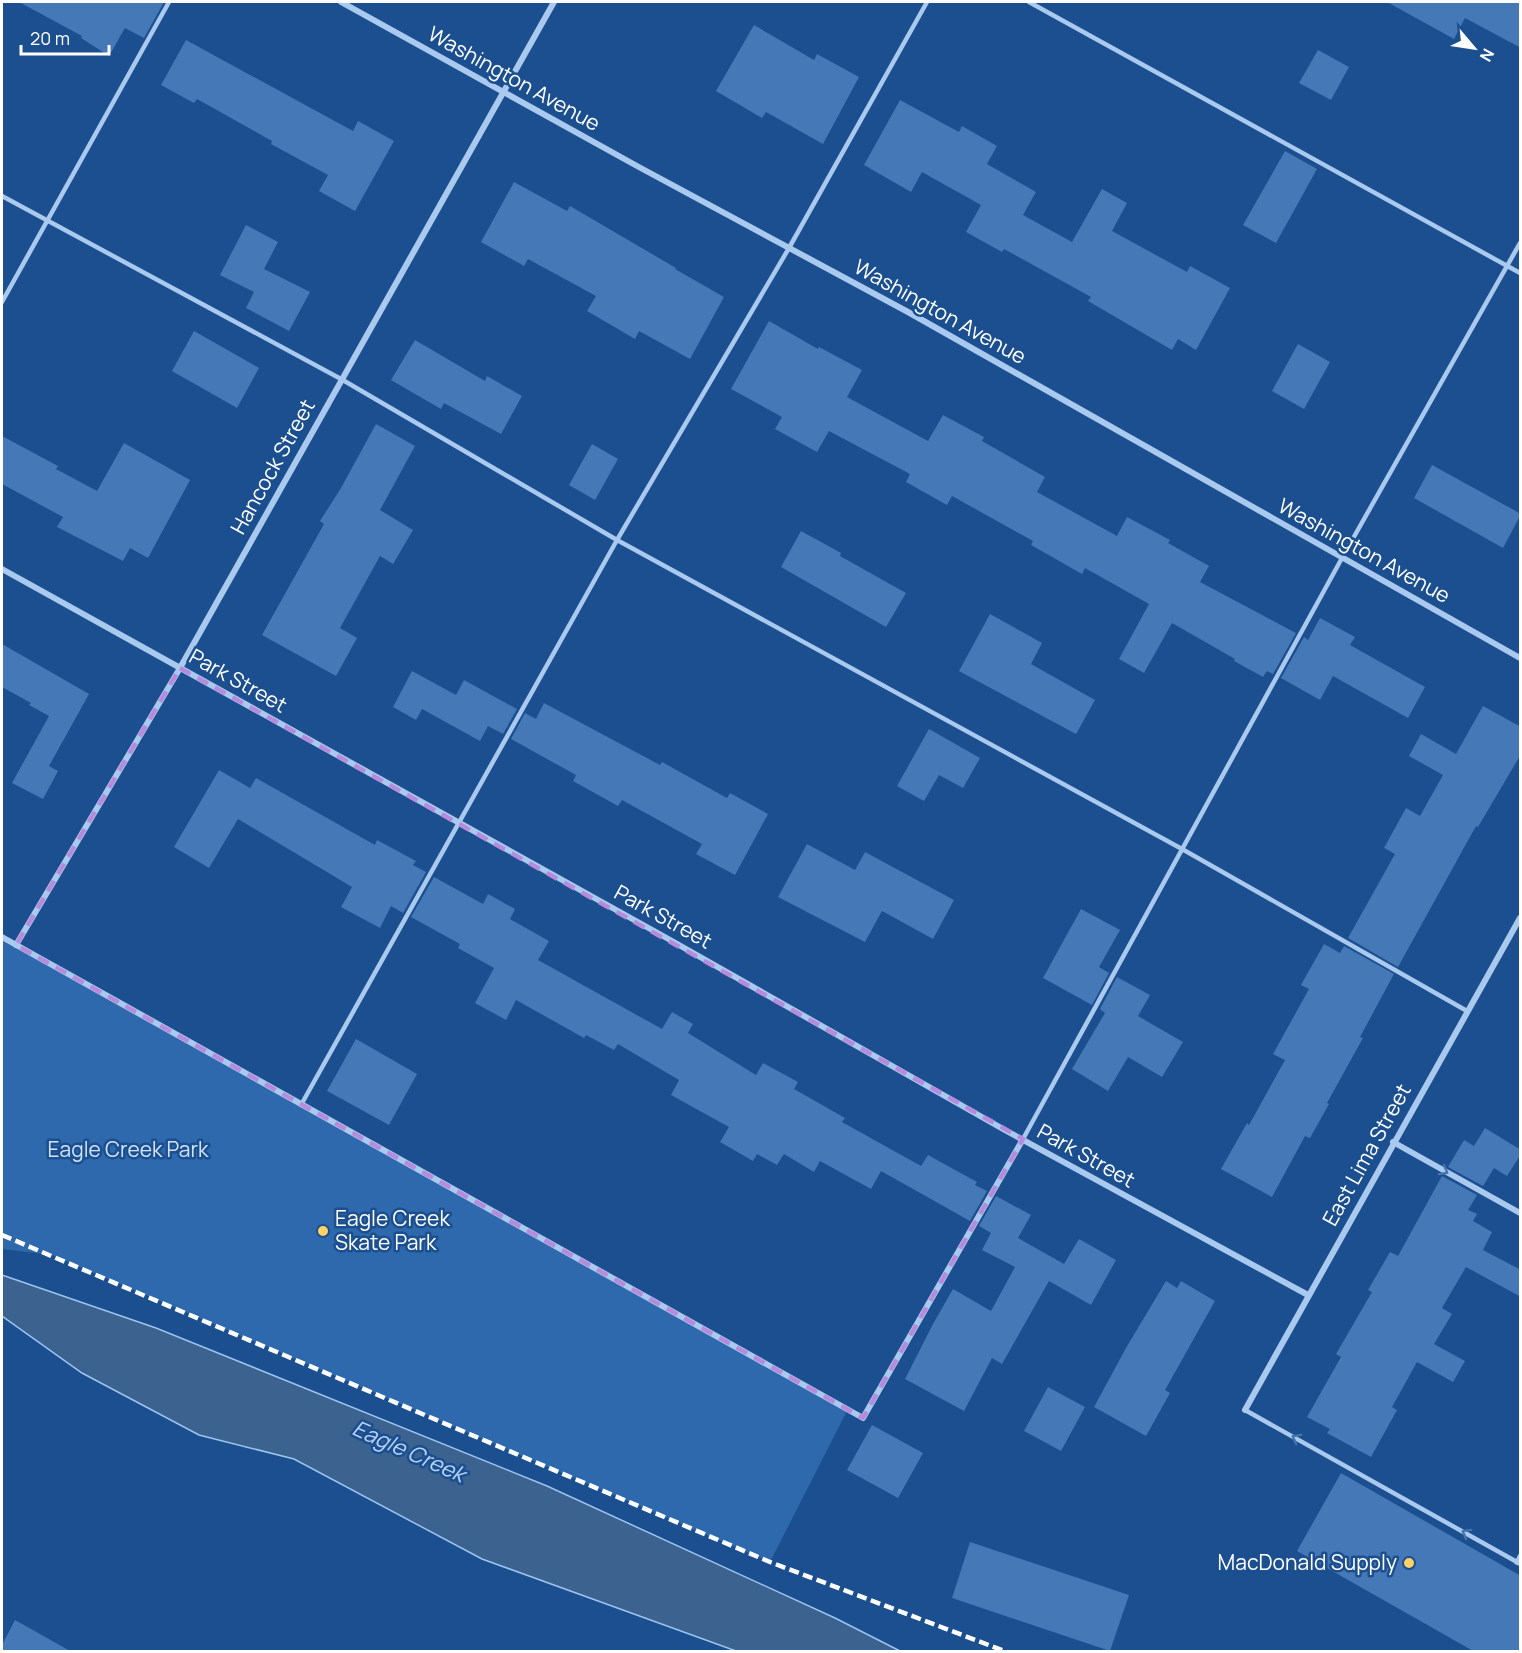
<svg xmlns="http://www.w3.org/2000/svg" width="1522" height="1653" viewBox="0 0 1522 1653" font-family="Manrope,sans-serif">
<rect width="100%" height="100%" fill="#1b4f8f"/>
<path fill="#2e69ad" d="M 2,934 L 848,1409 L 770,1562 L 52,1255 L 2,1249 Z"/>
<path fill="#3c6290" stroke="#9cc4f0" stroke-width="1.5" d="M 2,1275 L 156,1328 L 547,1486 L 835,1618 L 900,1651 L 736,1651 L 482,1559 L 294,1459 L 199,1435 L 82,1373 L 2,1316 Z"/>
<g fill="#4478b7">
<path d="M 19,2 L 164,2 L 144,38 L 125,28 L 109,56 L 81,38 L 82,36 Z"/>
<path d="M 1387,2 L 1521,2 L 1521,48 L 1465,18 L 1454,39 Z"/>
<path d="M 754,25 L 814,60 L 817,54 L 859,77 L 823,144 L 766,112 L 762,118 L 716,91 Z"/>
<path d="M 186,40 L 353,131 L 358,121 L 394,141 L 355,211 L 319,191 L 328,175 L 271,144 L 272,141 L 197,99 L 194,103 L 161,85 Z"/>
<path d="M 1318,50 L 1349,67 L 1331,100 L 1299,83 Z"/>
<path d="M 900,100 L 959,132 L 962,126 L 997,146 L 987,164 L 1036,192 L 1023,215 L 1072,242 L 1102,189 L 1127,203 L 1112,231 L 1187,272 L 1190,266 L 1230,288 L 1196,350 L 1178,339 L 1172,350 L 1088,301 L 1091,297 L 1004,249 L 1002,252 L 966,232 L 981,205 L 922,172 L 911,192 L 864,165 Z"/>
<path d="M 1285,151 L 1317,169 L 1276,243 L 1243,225 Z"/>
<path d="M 514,182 L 567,211 L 570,206 L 676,268 L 675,269 L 724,297 L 690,359 L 639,331 L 635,339 L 587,311 L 596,296 L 528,259 L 524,266 L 481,242 Z"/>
<path d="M 246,225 L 278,242 L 264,269 L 310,292 L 289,331 L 246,308 L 254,292 L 220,275 Z"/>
<path d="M 769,321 L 818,349 L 819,347 L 862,370 L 847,397 L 928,441 L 943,415 L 984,437 L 982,441 L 1045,477 L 1037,492 L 1117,536 L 1127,517 L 1170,540 L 1168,543 L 1209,566 L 1200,582 L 1296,633 L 1273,674 L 1267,671 L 1263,677 L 1234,661 L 1235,659 L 1172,623 L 1144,673 L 1119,659 L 1149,604 L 1085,568 L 1082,574 L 1031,545 L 1033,541 L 952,496 L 947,505 L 906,482 L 910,474 L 829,431 L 817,452 L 775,429 L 782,417 L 731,389 Z"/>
<path d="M 194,331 L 259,368 L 237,408 L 172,371 Z"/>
<path d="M 415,340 L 485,381 L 487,376 L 522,396 L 501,434 L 444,403 L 441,409 L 391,380 Z"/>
<path d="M 1298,344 L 1330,362 L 1304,409 L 1272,391 Z"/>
<path d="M 376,424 L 415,446 L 380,510 L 413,530 L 393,564 L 380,556 L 340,628 L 357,638 L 336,676 L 262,635 L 324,524 L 320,521 L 341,488 Z"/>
<path d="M 2,436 L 58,466 L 56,469 L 97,491 L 124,443 L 190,480 L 148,558 L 130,548 L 123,561 L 57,527 L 63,517 L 2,484 Z"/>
<path d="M 592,444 L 618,459 L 595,500 L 569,485 Z"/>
<path d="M 1432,465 L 1521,514 L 1503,548 L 1414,498 Z"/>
<path d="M 801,531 L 841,553 L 840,556 L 906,593 L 886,627 L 781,567 Z"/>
<path d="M 990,614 L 1042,643 L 1031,664 L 1095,700 L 1076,734 L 959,671 Z"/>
<path d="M 1320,618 L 1355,637 L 1350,645 L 1425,687 L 1408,718 L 1333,676 L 1320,700 L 1281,678 L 1304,637 L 1308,640 Z"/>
<path d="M 2,644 L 89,694 L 49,766 L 58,771 L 43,799 L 12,783 L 49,716 L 29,705 L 31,703 L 2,687 Z"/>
<path d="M 412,671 L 456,695 L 464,680 L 517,709 L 503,734 L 488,726 L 480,741 L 422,709 L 416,720 L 393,707 Z"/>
<path d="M 544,703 L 660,765 L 662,762 L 727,798 L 730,793 L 768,814 L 735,875 L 696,854 L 702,844 L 622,800 L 618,806 L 573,781 L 576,775 L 511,739 L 525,713 L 536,719 Z"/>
<path d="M 1483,706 L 1521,727 L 1521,754 L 1478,827 L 1476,826 L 1398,967 L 1348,938 L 1395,854 L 1384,848 L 1406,808 L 1420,816 L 1443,775 L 1409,756 L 1421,734 L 1456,754 Z"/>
<path d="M 929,729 L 980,758 L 963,788 L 939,775 L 924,801 L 897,786 Z"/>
<path d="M 219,770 L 250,788 L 256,778 L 375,845 L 377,840 L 416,861 L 413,865 L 426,872 L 403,913 L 391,906 L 380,928 L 341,907 L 352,887 L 238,819 L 209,868 L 174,847 Z"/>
<path d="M 807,844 L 855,870 L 865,852 L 954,900 L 933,939 L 882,911 L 865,942 L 778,897 Z"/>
<path d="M 434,877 L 483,904 L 488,894 L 515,909 L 510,919 L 549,941 L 538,960 L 662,1029 L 672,1012 L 693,1024 L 688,1033 L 756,1075 L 763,1063 L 798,1082 L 794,1089 L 845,1118 L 842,1122 L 921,1166 L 928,1155 L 977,1182 L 975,1185 L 987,1191 L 970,1221 L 881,1171 L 871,1189 L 820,1161 L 814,1172 L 784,1154 L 777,1165 L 757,1154 L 753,1161 L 720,1142 L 729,1127 L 671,1095 L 679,1080 L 618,1044 L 614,1050 L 586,1035 L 584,1038 L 516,1000 L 506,1020 L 475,1003 L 494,968 L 458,948 L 460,944 L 411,917 Z"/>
<path d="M 1081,909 L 1120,930 L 1099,967 L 1109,973 L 1092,1005 L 1043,978 Z"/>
<path d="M 1324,944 L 1340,953 L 1344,946 L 1394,974 L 1360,1037 L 1363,1038 L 1327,1103 L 1329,1104 L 1310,1138 L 1305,1136 L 1272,1197 L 1221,1169 L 1247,1123 L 1249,1125 L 1285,1060 L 1273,1054 L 1309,989 L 1301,985 Z"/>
<path d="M 1117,977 L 1150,995 L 1138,1016 L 1183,1042 L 1162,1077 L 1128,1057 L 1108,1091 L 1072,1069 L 1105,1013 L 1100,1009 Z"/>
<path d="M 356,1039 L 417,1074 L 389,1125 L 327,1091 Z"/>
<path d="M 1485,1128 L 1521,1150 L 1521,1154 L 1507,1176 L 1494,1168 L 1483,1186 L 1448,1167 L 1464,1140 L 1474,1146 Z"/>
<path d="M 1442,1176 L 1477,1195 L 1468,1210 L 1477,1214 L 1473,1221 L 1492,1232 L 1483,1250 L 1521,1270 L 1521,1297 L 1466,1267 L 1442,1308 L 1452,1314 L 1434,1344 L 1465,1361 L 1453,1382 L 1417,1362 L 1392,1407 L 1397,1410 L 1371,1457 L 1327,1433 L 1330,1429 L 1307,1417 L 1341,1357 L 1336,1354 L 1372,1292 L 1368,1290 L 1390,1252 L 1398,1256 Z"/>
<path d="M 996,1196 L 1031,1215 L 1018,1238 L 1064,1264 L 1079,1239 L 1116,1260 L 1091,1305 L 1049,1281 L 1002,1364 L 992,1358 L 964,1411 L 905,1379 L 933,1324 L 953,1289 L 991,1311 L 1015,1267 L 982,1250 L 991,1233 L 979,1226 Z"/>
<path d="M 1166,1281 L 1177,1288 L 1181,1281 L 1215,1301 L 1165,1390 L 1170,1393 L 1146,1436 L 1094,1407 L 1126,1348 Z"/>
<path d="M 1048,1387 L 1085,1407 L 1061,1451 L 1024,1431 Z"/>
<path d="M 872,1425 L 923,1453 L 898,1498 L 847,1470 Z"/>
<path d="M 1341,1473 L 1521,1576 L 1521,1652 L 1475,1652 L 1297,1551 Z"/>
<path d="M 970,1542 L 1129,1595 L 1110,1651 L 952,1598 Z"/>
<path d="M 15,1620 L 72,1652 L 2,1652 L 2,1645 Z"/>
</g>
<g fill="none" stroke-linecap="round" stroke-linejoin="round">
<g stroke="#a9c9ee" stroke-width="4.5">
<path d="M 1029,2 L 1520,273"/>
<path d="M 2,196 L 341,379 L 617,540 L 1182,849 L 1467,1011"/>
<path d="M 2,302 L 169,2"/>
<path d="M 301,1105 L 617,540 L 789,248 L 927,2"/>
<path d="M 1023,1139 L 1342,558 L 1520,243"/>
<path d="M 1245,1410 L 1517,1562 L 1520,1556"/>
</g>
<g stroke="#a9c9ee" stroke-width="6">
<path d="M 341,2 L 637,166 L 908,312 L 1520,658"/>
<path d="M 2,569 L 672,941 L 1003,1129 L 1308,1295"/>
<path d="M 2,937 L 863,1418 L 1023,1139"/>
<path d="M 16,945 L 180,668 L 554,2"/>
<path d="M 1393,1142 L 1520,1213"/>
<path d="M 1245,1410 L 1520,918"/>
<path d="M 1517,1562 L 1520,1563"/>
</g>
<path stroke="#fff" stroke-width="4.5" stroke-dasharray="10 4.5" stroke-linecap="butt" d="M 2,1235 L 770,1562 L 1007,1652"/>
</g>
<defs><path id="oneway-chevron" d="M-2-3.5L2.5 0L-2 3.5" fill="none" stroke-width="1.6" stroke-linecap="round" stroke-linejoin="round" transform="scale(1.5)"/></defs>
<g stroke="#4674ac">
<use href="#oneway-chevron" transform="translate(1444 1171) rotate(29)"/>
<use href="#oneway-chevron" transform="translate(1296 1438) rotate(-151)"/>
<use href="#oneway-chevron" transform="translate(1466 1533) rotate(-151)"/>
</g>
<path fill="none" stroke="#b68bdc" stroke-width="4.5" stroke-dasharray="12 8" stroke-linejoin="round" d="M 180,668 L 1023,1139 L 863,1418 L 16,945 Z"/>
<g fill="#ffd166" stroke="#1b4f8f" stroke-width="2">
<circle cx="323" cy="1231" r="6"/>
<circle cx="1409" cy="1563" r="6"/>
</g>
<g text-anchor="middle" stroke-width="5" stroke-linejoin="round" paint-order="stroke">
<g font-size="21" fill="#fff" stroke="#1b4f8f">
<text transform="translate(514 79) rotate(29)" y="7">Washington Avenue</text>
<text transform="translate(940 312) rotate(29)" y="7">Washington Avenue</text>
<text transform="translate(273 467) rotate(-61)" y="7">Hancock Street</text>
<text transform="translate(1364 551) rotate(29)" y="7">Washington Avenue</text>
<text transform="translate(238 681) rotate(29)" y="7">Park Street</text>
<text transform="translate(663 917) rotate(29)" y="7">Park Street</text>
<text transform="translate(1367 1155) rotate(-61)" y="7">East Lima Street</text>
<text transform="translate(1086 1156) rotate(29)" y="7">Park Street</text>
</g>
<g font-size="21" fill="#cfe3fa" stroke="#1b4f8f">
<text x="128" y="1157">Eagle Creek Park</text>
</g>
<g font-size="21" fill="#fff" stroke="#1b4f8f" text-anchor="start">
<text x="335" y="1226">Eagle Creek<tspan x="335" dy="24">Skate Park</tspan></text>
<text x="1397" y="1570" text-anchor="end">MacDonald Supply</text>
</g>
<g font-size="22" font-style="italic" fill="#b5d3f5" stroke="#1b4f8f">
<text transform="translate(409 1451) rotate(24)" y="8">Eagle Creek</text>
</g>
</g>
<rect width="1522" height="1653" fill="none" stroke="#ffffff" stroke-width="6"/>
<g transform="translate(1474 48) rotate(119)" stroke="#1b4f8f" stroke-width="4.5" paint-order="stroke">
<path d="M0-4.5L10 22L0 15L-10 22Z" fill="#ffffff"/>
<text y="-9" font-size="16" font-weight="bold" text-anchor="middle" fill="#ffffff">N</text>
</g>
<path d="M21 45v9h88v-9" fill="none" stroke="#ffffff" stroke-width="3"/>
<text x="30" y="45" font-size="18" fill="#ffffff" stroke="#1b4f8f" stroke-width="4.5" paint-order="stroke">20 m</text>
</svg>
